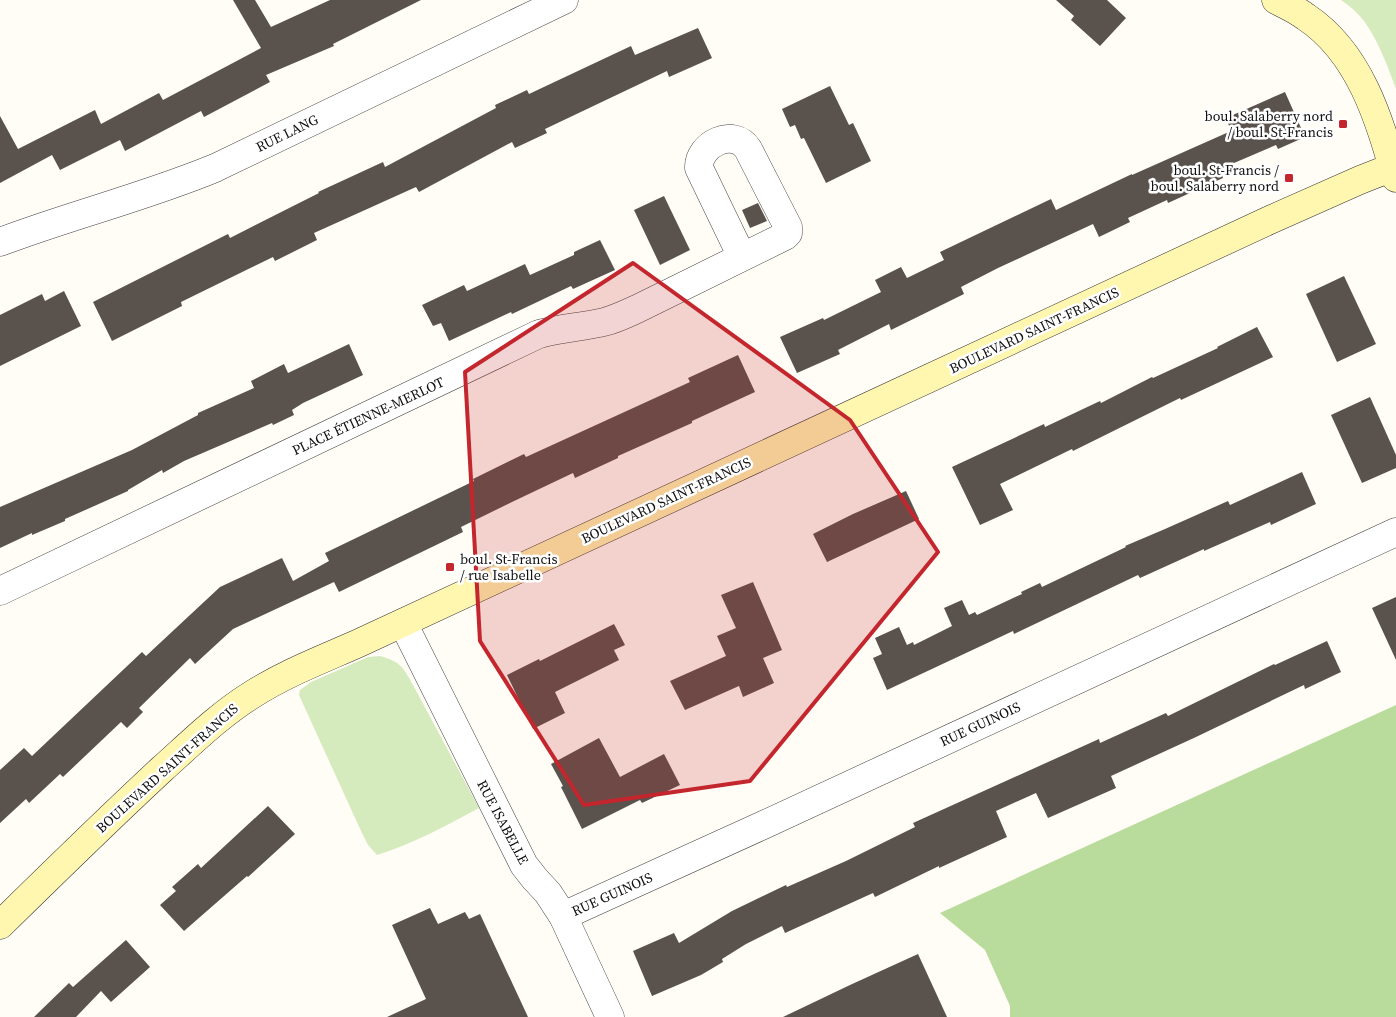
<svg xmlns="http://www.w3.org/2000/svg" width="1396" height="1017" viewBox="0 0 1396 1017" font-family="'Source Serif 4',serif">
<rect width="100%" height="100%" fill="#fffdf5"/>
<g fill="#d5ebbd">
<path d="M 1341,0 L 1396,0 L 1396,89 C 1388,67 1378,40 1364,21 C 1358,13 1350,6 1341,0 Z"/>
<path d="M 380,656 C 401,662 403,667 413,685 L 479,808 C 445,826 413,844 377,855 L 368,845 L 361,831 L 299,695 L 300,690 L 311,682 L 368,657 Z"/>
</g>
<path fill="#b9dc9c" d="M 1396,705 L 1396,1017 L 1010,1017 L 1010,1006 L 985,950 L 940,913 Z"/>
<g fill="#5a524d">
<path d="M 233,0 L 255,0 L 271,27 L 330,0 L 421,0 L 333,44 L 334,46 L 266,75 L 270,82 L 204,117 L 201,111 L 125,151 L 120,140 L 60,170 L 52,155 L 0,183 L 0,116 L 18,149 L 95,110 L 101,124 L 159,93 L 163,100 L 261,48 Z"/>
<path d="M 1056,0 L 1107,0 L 1126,18 L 1100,46 L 1071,20 L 1074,16 Z"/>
<path d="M 698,28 L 712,58 L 669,77 L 667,71 L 545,129 L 547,133 L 515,148 L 512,142 L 419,192 L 416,187 L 314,233 L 317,240 L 275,261 L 273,257 L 181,302 L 182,306 L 112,341 L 93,302 L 228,234 L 230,238 L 319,193 L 318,192 L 383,162 L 385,167 L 496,108 L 495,105 L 527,90 L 529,94 L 631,46 L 635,55 Z"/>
<path d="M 830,86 L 849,125 L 853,123 L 871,161 L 826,183 L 804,138 L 801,139 L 795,125 L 790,127 L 782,109 Z"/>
<path d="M 1285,92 L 1305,137 L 1278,149 L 1276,145 L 1220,169 L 1223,178 L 1168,203 L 1167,200 L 1128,218 L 1130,222 L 1099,237 L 1093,224 L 998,268 L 961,287 L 964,294 L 891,330 L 889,324 L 838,350 L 840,354 L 797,373 L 780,337 L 823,318 L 824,320 L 881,292 L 875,280 L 901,267 L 907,278 L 944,260 L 940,252 L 1051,199 L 1056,210 L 1132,174 L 1132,175 L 1231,131 L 1226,118 Z"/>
<path d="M 664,196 L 690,250 L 660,265 L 634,210 Z"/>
<path d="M 758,203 L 767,221 L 750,228 L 742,210 Z"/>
<path d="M 600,240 L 615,270 L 573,289 L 571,286 L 512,314 L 511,312 L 449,341 L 441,323 L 433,326 L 422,305 L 464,285 L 467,291 L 525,264 L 530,275 L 574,255 L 574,252 Z"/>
<path d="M 1344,276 L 1376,344 L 1337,362 L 1306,294 Z"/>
<path d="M 64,291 L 81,326 L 0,366 L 0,315 L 42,294 L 45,301 Z"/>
<path d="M 1257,327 L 1273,357 L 1181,400 L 1180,398 L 1073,451 L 1072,449 L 1000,484 L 1013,510 L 980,525 L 952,467 L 1044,424 L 1045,427 L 1100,401 L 1101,403 L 1152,377 L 1153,378 L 1218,348 L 1217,347 Z"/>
<path d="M 349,344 L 363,375 L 303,403 L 292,410 L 294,415 L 273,425 L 272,423 L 184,461 L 163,473 L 162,470 L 128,490 L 128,491 L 65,519 L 65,521 L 32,535 L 32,533 L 0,548 L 0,507 L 132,450 L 198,415 L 198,413 L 254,388 L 251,381 L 284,364 L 288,373 Z"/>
<path d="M 738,355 L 755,392 L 692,421 L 692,423 L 618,456 L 618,458 L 575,478 L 573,473 L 512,502 L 461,527 L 463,532 L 339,592 L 334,582 L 233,629 L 195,664 L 190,658 L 139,708 L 143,712 L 127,728 L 121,722 L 63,777 L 60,774 L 29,803 L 26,799 L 0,823 L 0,770 L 24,748 L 32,756 L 142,652 L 146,656 L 220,587 L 282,558 L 293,581 L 329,561 L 325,553 L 474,481 L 473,479 L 524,454 L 526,457 L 690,382 L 688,378 Z"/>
<path d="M 1370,397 L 1396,455 L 1396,468 L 1362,483 L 1331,415 Z"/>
<path d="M 1302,472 L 1316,504 L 1271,525 L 1270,522 L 1204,551 L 1204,549 L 1140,578 L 1138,575 L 1014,634 L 1013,631 L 887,690 L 873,658 L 882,654 L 875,638 L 899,627 L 907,645 L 913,642 L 914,645 L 952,626 L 944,608 L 962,600 L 969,615 L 975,612 L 977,615 L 1022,594 L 1021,592 L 1040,583 L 1042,587 L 1126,547 L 1125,546 L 1165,529 L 1228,501 L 1230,505 Z"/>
<path d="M 906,491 L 919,519 L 827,562 L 813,534 L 853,514 Z"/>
<path d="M 753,582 L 782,650 L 763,658 L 774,683 L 743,697 L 739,686 L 685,710 L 670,681 L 726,656 L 717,636 L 736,628 L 721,595 Z"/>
<path d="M 1396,597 L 1396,660 L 1372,608 Z"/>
<path d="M 614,624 L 625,645 L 614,650 L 619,660 L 555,692 L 565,713 L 533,729 L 507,675 L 539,659 L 540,661 Z"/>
<path d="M 1327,641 L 1341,672 L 1305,689 L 1304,685 L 1196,737 L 1111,776 L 1116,788 L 1048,818 L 1036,793 L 996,811 L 1007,837 L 939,868 L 939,866 L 875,897 L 873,893 L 785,933 L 782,926 L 746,944 L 722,959 L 723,962 L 701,975 L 652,996 L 633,951 L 674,933 L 679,943 L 732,911 L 786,885 L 787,887 L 846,861 L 915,827 L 913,823 L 1099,739 L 1100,743 L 1166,713 L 1168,716 L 1274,664 L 1275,665 Z"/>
<path d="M 599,738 L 620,777 L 664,754 L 680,785 L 642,803 L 640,800 L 582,829 L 561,787 L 563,786 L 551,764 Z"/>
<path d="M 268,806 L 295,834 L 248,877 L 247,876 L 184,931 L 160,905 L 176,891 L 172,887 L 198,864 L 201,868 Z"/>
<path d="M 430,908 L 438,924 L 465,912 L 469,919 L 480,914 L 528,1017 L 387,1017 L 426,999 L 392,925 Z"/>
<path d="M 126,940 L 150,967 L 111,1002 L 101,991 L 76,1017 L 34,1017 L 69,983 L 73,987 Z"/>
<path d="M 918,954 L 947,1017 L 783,1017 L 850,985 Z"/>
</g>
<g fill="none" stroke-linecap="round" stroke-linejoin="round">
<defs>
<g id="street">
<path d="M 0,242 C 71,215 145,197 215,168 L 564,0"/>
<path d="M 0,591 L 539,334 C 561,328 583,327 604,322 C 616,319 626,314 637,309 L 785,236 L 788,233 L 788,227 L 748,149 C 734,127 698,144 699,168 L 742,257"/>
<path d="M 403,623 L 524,865 L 535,879 L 548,893 L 563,916 L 610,1017"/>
<path d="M 563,916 L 759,827 L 1396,532"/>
</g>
<g id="secondary">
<path d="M 1276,0 C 1286,5 1297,10 1306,17 C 1360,53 1379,119 1396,178"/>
<path d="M 0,925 C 54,872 107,820 162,769 C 191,743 219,715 253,694 C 286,673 323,659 359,643 L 1272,219 L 1360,180 L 1393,167"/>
</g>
</defs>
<use href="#street" stroke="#444" stroke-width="29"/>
<use href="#secondary" stroke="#333" stroke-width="29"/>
<use href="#street" stroke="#fff" stroke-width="28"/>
<use href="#secondary" stroke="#fff6b0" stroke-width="28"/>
</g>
<path fill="#c4262e" fill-opacity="0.2" stroke="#c4262e" stroke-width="4" stroke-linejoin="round" d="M 633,263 L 850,420 L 938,552 L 750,781 L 584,805 L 480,641 L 465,372 Z"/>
<g fill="#c4262e" stroke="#fff" stroke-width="2">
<rect x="1338" y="119" width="10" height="10" rx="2.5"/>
<rect x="1284" y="173" width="10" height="10" rx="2.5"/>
<rect x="445" y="562" width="10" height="10" rx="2.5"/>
</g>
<g text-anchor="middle" stroke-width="5" stroke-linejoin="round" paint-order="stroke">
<g font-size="14" fill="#111" stroke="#fff" text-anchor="end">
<text x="1333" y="121">boul. Salaberry nord<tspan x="1333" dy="16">/ boul. St-Francis</tspan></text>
<text x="1279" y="175">boul. St-Francis /<tspan x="1279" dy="16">boul. Salaberry nord</tspan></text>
<text x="460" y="564" text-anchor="start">boul. St-Francis<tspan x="460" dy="16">/ rue Isabelle</tspan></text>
</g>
<g font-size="14" fill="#111" stroke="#fff">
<text transform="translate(287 133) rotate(-26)" y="5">RUE LANG</text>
<text transform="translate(1034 330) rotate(-25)" y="5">BOULEVARD SAINT-FRANCIS</text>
<text transform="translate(368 416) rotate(-25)" y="5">PLACE ÉTIENNE-MERLOT</text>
<text transform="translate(666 500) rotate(-25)" y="5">BOULEVARD SAINT-FRANCIS</text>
<text transform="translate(980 724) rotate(-25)" y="5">RUE GUINOIS</text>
<text transform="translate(167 768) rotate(-42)" y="5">BOULEVARD SAINT-FRANCIS</text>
<text transform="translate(503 822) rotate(62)" y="5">RUE ISABELLE</text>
<text transform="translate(612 894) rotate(-24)" y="5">RUE GUINOIS</text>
</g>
</g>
</svg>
